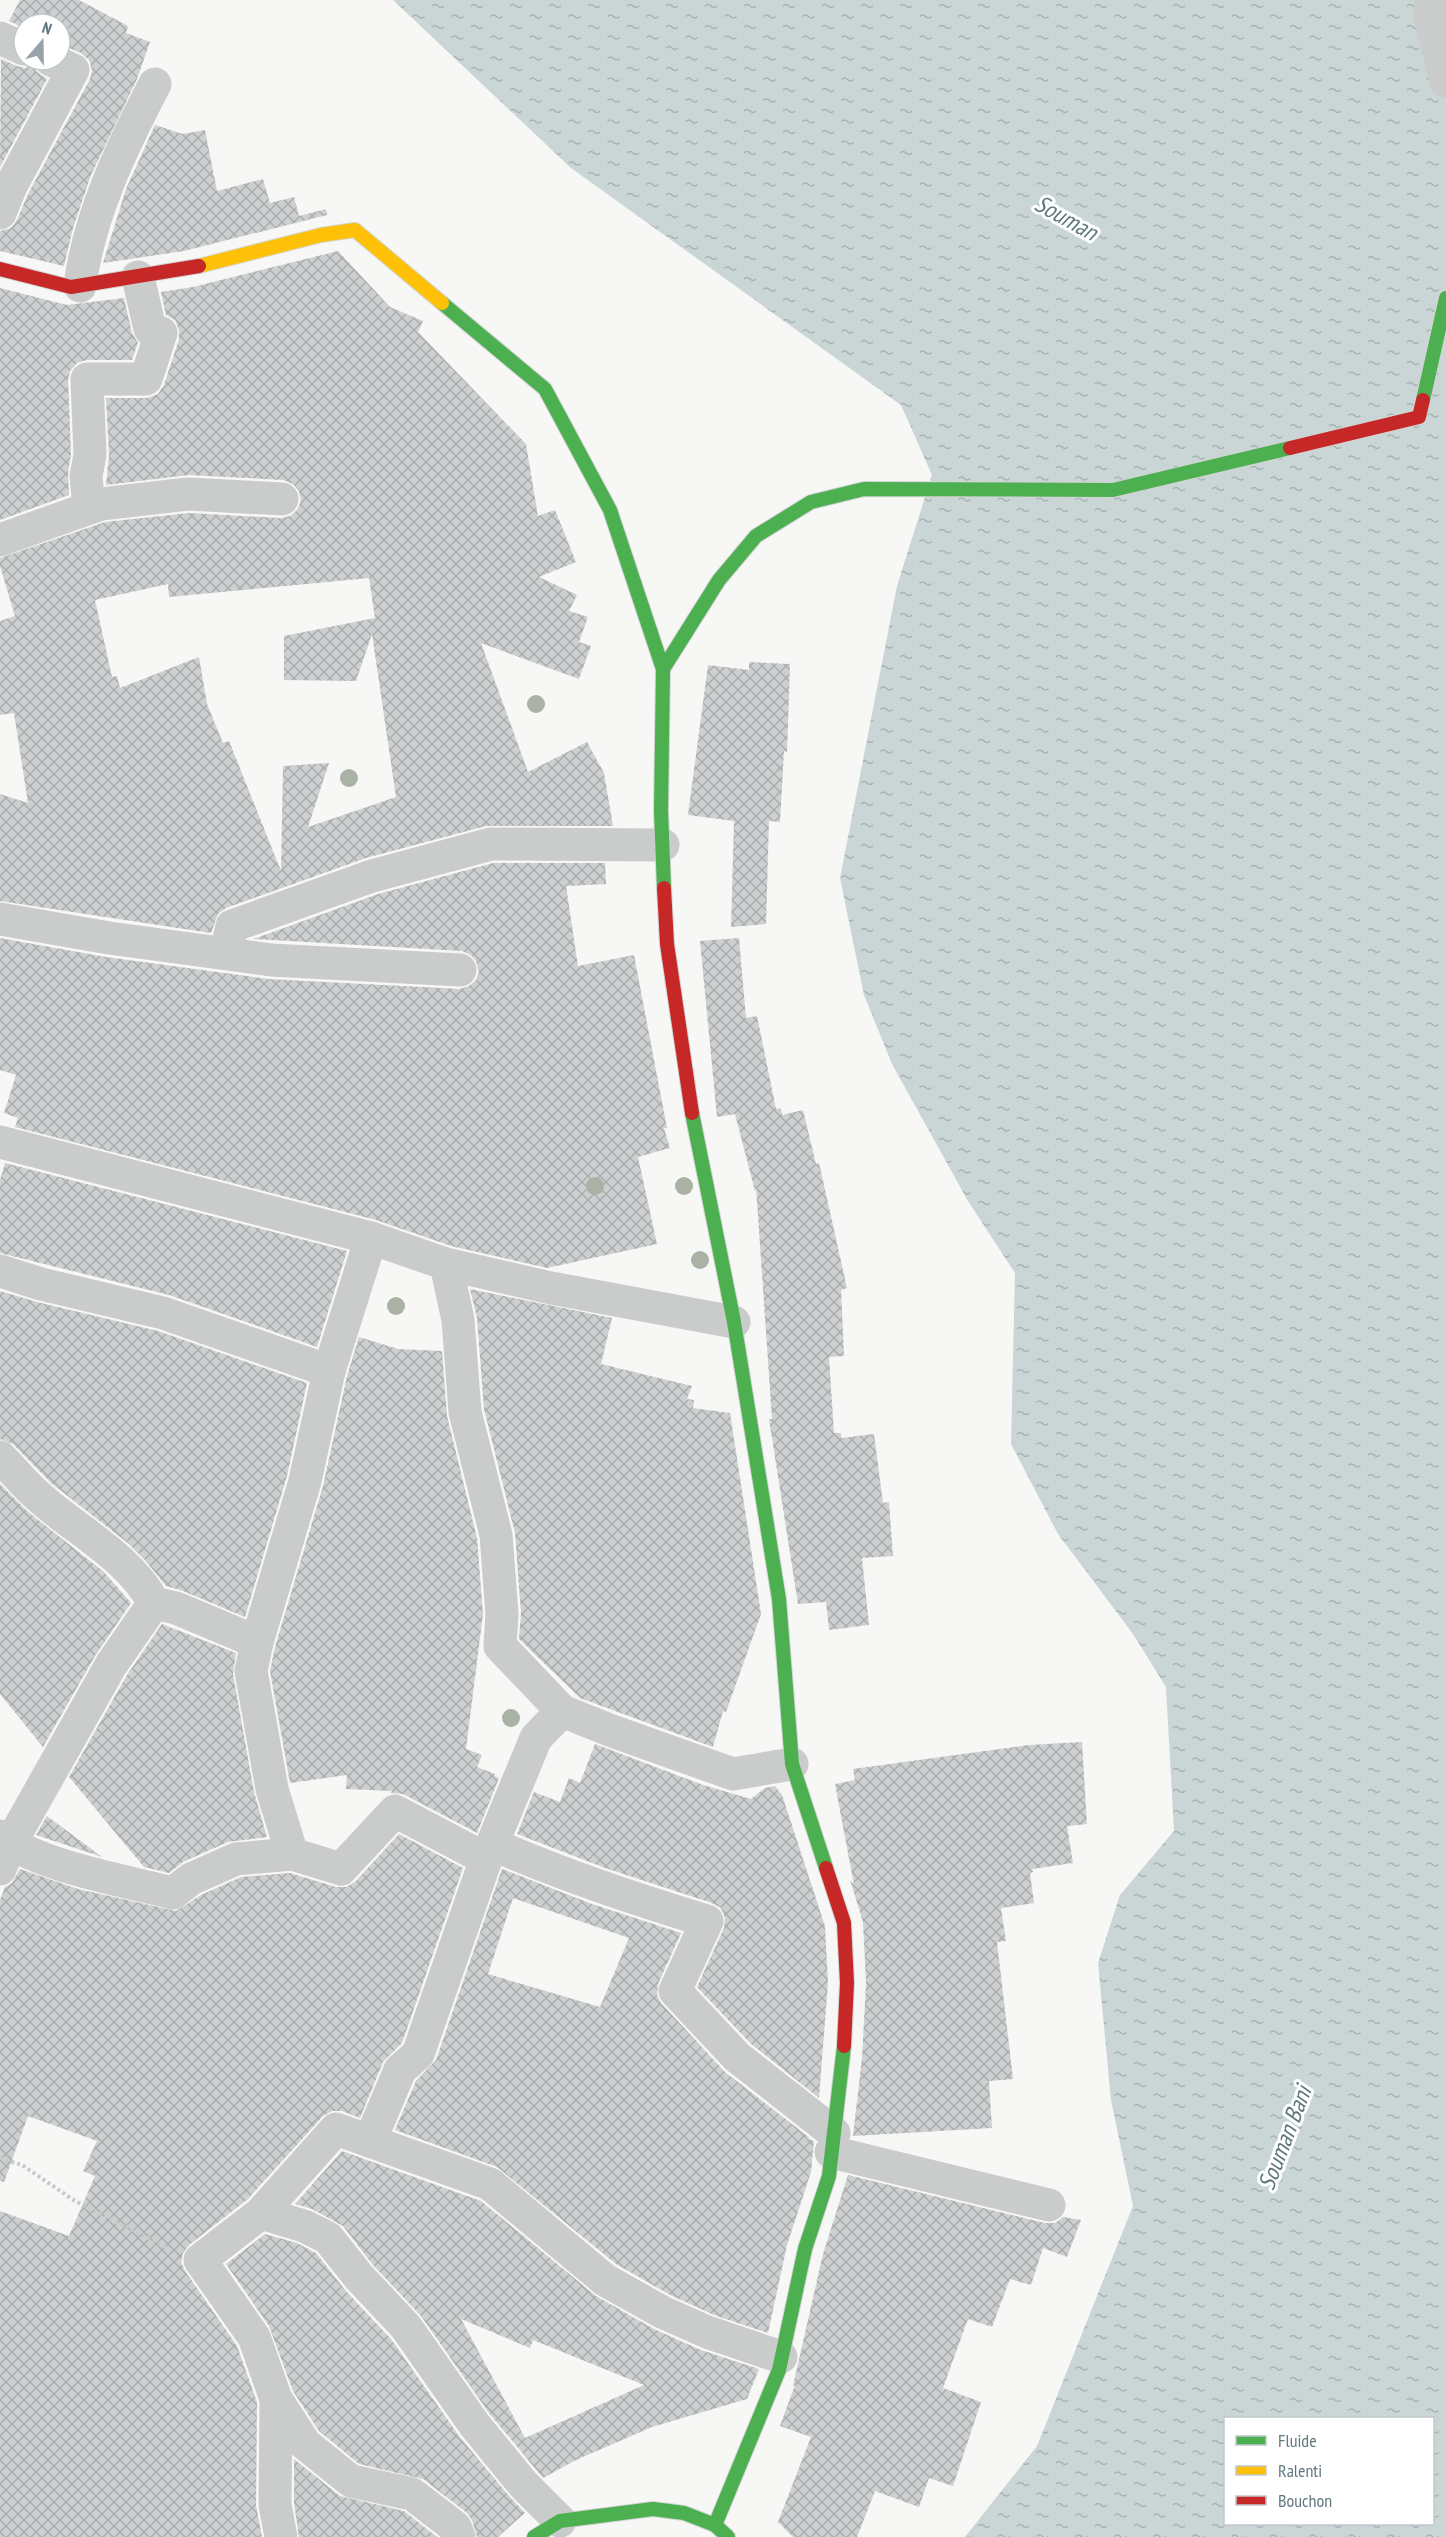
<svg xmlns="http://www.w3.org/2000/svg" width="1446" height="2537" viewBox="0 0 1446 2537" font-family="'PT Sans Narrow',sans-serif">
<defs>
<pattern id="water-ripples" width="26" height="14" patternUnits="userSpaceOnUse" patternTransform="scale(1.5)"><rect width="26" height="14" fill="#cad5d6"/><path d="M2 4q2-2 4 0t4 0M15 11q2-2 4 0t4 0" fill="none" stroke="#a7b2b3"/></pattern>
<pattern id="building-cross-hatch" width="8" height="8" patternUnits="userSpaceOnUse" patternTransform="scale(1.5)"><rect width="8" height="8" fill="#cdcfd0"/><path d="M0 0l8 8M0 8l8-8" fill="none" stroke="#aaadae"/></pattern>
</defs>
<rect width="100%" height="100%" fill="#f7f7f6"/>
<path fill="url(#water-ripples)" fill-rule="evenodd" d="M 393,0 L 1446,0 L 1446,2537 L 965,2537 L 1037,2446 L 1133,2206 L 1111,2100 L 1098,1963 L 1120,1895 L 1174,1831 L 1166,1687 L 1133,1634 L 1058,1534 L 1011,1444 L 1015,1273 L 968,1201 L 892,1064 L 864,995 L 840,878 L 897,586 L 932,475 L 901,405 L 571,168 ZM 1226,2418 L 1432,2418 L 1432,2524 L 1226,2524 Z"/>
<g fill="url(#building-cross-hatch)" fill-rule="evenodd">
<path d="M 20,0 L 79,0 L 128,26 L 126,33 L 150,42 L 137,79 L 91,175 L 73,228 L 64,266 L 0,251 L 0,231 L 11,228 L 17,220 L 28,194 L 90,79 L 92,70 L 89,60 L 81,53 L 60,44 L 60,24 L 24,24 L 24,28 L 9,21 Z"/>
<path d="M 1,59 L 17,66 L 25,68 L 33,65 L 36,71 L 47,79 L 0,167 Z"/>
<path d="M 155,125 L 183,134 L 205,130 L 217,191 L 263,179 L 270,203 L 294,197 L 299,216 L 326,209 L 327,215 L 184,251 L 103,263 L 126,189 Z"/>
<path d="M 338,251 L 390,307 L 423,321 L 418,332 L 526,444 L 538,516 L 555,510 L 576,562 L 539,577 L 577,595 L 569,611 L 588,617 L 579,642 L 591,646 L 579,679 L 481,643 L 528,772 L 587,742 L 604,773 L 613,826 L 486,826 L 366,858 L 226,908 L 218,914 L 211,933 L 0,901 L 0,794 L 28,803 L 14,713 L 0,715 L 0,621 L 15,616 L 0,566 L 0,558 L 105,522 L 189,513 L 281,518 L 290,516 L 297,510 L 301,501 L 299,491 L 293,484 L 283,480 L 189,475 L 106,485 L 109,455 L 106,398 L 147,398 L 158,394 L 164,385 L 179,339 L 179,330 L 175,320 L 166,315 L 161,292 L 193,287 ZM 369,578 L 375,618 L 284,636 L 284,680 L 356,681 L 372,634 L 396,797 L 308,827 L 329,763 L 283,766 L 281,871 L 229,741 L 223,743 L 207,704 L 199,657 L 120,688 L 117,676 L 112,677 L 95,600 L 168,584 L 169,597 Z"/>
<path d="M 0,288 L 67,305 L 124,298 L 132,333 L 138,343 L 132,360 L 86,360 L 77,363 L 70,371 L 68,380 L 71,454 L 68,473 L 69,495 L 0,520 Z"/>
<path d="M 749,662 L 790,664 L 787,752 L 784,751 L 780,822 L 769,821 L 766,924 L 731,927 L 734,821 L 688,815 L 708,665 L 749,670 Z"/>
<path d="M 493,863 L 605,863 L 606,884 L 566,886 L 578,966 L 634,955 L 667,1128 L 664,1128 L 670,1148 L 638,1157 L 657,1244 L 547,1268 L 451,1246 L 376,1220 L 15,1127 L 18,1118 L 4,1113 L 16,1075 L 0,1070 L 0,938 L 106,957 L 268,979 L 460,989 L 469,986 L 476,980 L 479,972 L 476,961 L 471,955 L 462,951 L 253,939 L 378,894 Z"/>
<path d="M 739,938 L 746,1018 L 757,1016 L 776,1109 L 781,1108 L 782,1115 L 803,1110 L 816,1164 L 819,1163 L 847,1288 L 841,1290 L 844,1356 L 829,1357 L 834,1433 L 841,1433 L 841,1438 L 874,1434 L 883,1503 L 889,1502 L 893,1556 L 862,1558 L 869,1625 L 829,1630 L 826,1602 L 798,1604 L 769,1419 L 772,1419 L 756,1187 L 755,1191 L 735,1114 L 717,1117 L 700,941 Z"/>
<path d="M 5,1163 L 347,1251 L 317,1347 L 169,1295 L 0,1253 L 0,1180 Z"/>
<path d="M 470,1289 L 612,1318 L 601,1364 L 692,1386 L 687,1399 L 694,1400 L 693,1408 L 730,1413 L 761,1614 L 726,1712 L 723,1711 L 713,1747 L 580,1698 L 519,1639 L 521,1613 L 515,1533 L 484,1409 L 477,1318 Z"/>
<path d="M 0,1291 L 37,1302 L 158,1331 L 307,1383 L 287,1476 L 245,1617 L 183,1591 L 166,1586 L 145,1560 L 129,1544 L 51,1483 L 13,1444 L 0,1439 Z"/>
<path d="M 359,1337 L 398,1349 L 442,1351 L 447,1416 L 477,1538 L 483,1614 L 466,1749 L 482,1755 L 477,1767 L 495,1774 L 494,1776 L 499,1778 L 477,1833 L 403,1794 L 391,1793 L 392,1791 L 346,1789 L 347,1775 L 290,1783 L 270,1671 L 275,1647 L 323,1486 L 347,1376 Z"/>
<path d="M 0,1484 L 27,1511 L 104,1572 L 131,1603 L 95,1656 L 43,1747 L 0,1694 Z"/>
<path d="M 162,1624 L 236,1653 L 233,1674 L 254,1792 L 267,1837 L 228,1842 L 183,1862 L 169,1873 L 144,1867 L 69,1777 L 127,1675 Z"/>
<path d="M 1082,1742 L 1087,1824 L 1067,1826 L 1073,1863 L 1032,1869 L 1033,1872 L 1030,1873 L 1034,1903 L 1001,1908 L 1006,1941 L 997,1942 L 1013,2079 L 989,2081 L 992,2128 L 853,2136 L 862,2058 L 866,1984 L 863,1922 L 850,1880 L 854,1885 L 835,1784 L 855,1780 L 853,1769 L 1029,1745 Z"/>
<path d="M 595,1744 L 703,1785 L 751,1799 L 765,1788 L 775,1786 L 782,1795 L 825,1926 L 828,1983 L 819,2098 L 750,2043 L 697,1987 L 724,1928 L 725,1918 L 721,1908 L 712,1903 L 605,1868 L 517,1834 L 534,1792 L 560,1802 L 569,1778 L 580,1783 Z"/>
<path d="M 47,1816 L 102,1857 L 36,1835 Z"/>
<path d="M 399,1834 L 463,1868 L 402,2043 L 383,2062 L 360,2118 L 342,2111 L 332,2111 L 323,2116 L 248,2199 L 189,2245 L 183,2253 L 181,2262 L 185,2271 L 237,2346 L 257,2402 L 256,2505 L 262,2537 L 0,2537 L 0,2211 L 69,2236 L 95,2176 L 83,2171 L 97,2141 L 28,2116 L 4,2182 L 0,2181 L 0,1900 L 5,1887 L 12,1883 L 20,1869 L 78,1889 L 176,1911 L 201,1895 L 241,1877 L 290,1873 L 336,1887 L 346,1887 L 355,1882 Z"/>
<path d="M 502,1869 L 592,1904 L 681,1933 L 658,1984 L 657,1995 L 661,2003 L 725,2072 L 810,2138 L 806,2138 L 814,2141 L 811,2172 L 787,2245 L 768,2333 L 714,2315 L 670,2295 L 616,2264 L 497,2167 L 395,2130 L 416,2081 L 436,2060 ZM 513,1898 L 629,1938 L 600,2007 L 488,1974 Z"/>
<path d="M 342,2151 L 481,2201 L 596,2296 L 654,2329 L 701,2350 L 759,2369 L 747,2399 L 652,2427 L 576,2460 L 543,2478 L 489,2413 L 421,2316 L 373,2265 L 343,2226 L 312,2209 L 295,2204 ZM 461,2319 L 530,2348 L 533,2340 L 644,2385 L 525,2438 Z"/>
<path d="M 848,2175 L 1045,2223 L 1055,2223 L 1063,2217 L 1081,2220 L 1067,2257 L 1043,2248 L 1031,2285 L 1010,2279 L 992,2327 L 968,2319 L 943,2388 L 981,2402 L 953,2486 L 929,2478 L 919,2507 L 875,2491 L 857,2537 L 793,2537 L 778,2522 L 811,2437 L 780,2426 L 795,2385 L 793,2386 L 823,2254 Z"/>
<path d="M 265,2234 L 297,2243 L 316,2253 L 345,2290 L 391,2339 L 459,2436 L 509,2496 L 525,2513 L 498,2537 L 477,2537 L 472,2520 L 467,2513 L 423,2479 L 359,2464 L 319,2431 L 293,2391 L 269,2326 L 226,2264 Z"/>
<path d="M 294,2459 L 340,2496 L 404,2511 L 437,2537 L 299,2537 L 294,2503 Z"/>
</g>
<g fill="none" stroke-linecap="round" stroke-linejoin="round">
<defs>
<g id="fast">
<path d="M 442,303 L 545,389 L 610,510 L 663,669 L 661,811 L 664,888"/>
<path d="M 1423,400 L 1446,298"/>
<path d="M 663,669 L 719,580 L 756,536 L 811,502 L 864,489 L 1113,490 L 1290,448"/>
<path d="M 692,1113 L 734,1322 L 779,1599 L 792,1764 L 826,1868"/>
<path d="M 715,2525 L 779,2370 L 805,2249 L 829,2176 L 844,2046"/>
<path d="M 534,2537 L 560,2521 L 653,2509 L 684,2513 L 715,2525 L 728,2537"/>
</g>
<path id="slow" d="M 199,266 L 321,235 L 355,230 L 442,303"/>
<g id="jam">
<path d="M 0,269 L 71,287 L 199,266"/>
<path d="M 1290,448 L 1419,417 L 1423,400"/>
<path d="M 664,888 L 667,944 L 692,1113"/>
<path d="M 826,1868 L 844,1923 L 847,1983 L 844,2046"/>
</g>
</defs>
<use href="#fast" stroke="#d3d4d4" stroke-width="16"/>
<use href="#slow" stroke="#d3d4d4" stroke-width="16"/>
<use href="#jam" stroke="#d3d4d4" stroke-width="16"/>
<path stroke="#c8c9ca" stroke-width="4" stroke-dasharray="3 3" stroke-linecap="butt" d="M 0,2158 L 22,2165 L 75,2201 L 166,2247"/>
<g stroke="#cacccc" stroke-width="33">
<path d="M 1431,0 L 1430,17 L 1446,81"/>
<path d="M 0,38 L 24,49"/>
<path d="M 0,213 L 11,186 L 73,70 L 51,60"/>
<path d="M 80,286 C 89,215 122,147 155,84"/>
<path d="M 89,508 L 86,476 L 90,455 L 87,379 L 146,379 L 161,333 L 150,329 L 138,277"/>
<path d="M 0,540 L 101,504 L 188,494 L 282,499"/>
<path d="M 0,919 L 109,938 L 271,960 L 460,970"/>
<path d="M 226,953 L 232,926 L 372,876 L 491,844 L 663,845"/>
<path d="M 0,1142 L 371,1238 L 446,1264 L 551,1288 L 734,1322"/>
<path d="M 446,1264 L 458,1320 L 465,1412 L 496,1535 L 502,1614 L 500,1646 L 562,1711 L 612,1731 L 733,1774 L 792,1764"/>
<path d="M 0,1271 L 41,1284 L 163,1313 L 329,1371"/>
<path d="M 0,1457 C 13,1470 25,1485 39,1497 C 77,1531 129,1557 154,1603 L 176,1608 L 257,1642"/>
<path d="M 0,1836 C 38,1866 125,1881 173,1893 L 191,1879 L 236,1859 L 292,1854 L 341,1869 L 395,1811 L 486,1859"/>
<path d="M 492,1844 C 562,1875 634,1899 707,1921 L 675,1991 L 737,2057 L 834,2133"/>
<path d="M 292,1854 L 272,1789 L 251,1671 L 257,1642 L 305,1481 L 329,1371 L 371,1238"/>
<path d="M 0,1869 L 10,1844 L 111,1665 L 154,1603"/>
<path d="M 370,2141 L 400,2070 L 418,2054 L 486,1859 L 536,1738 L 562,1711"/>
<path d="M 831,2152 L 1049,2205"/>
<path d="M 261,2213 L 304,2226 L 328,2238 L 359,2277 L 406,2327 L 474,2424 L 523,2484 L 560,2521"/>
<path d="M 276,2399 L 305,2444 L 351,2481 L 412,2494 L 455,2527 L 459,2537"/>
<path d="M 281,2537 L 275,2505 L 276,2399 L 254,2337 L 200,2260 L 261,2213 L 336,2129 L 490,2184 L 605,2280 L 662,2312 L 707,2332 L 781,2357"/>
</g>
<use href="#fast" stroke="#4caf50" stroke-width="14"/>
<use href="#slow" stroke="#ffc107" stroke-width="14"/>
<use href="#jam" stroke="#c62828" stroke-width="14"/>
</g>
<g fill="#a9b2a5">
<circle cx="536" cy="704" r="9"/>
<circle cx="349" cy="778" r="9"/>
<circle cx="595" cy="1186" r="9"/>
<circle cx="684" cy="1186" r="9"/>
<circle cx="700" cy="1260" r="9"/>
<circle cx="396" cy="1306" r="9"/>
<circle cx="511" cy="1718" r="9"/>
</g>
<g text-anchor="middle" stroke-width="6" stroke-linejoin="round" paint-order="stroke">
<g font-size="24" font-style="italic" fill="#5e787c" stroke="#fff">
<text transform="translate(1066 218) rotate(29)" y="8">Souman</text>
<text transform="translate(1285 2138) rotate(-69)" y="8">Souman Bani</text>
</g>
</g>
<rect x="1224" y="2417" width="210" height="108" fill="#ffffff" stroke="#c0c9cd" stroke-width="1.5"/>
<rect x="1236" y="2436" width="30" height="9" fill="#4caf50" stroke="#c0c9cd" stroke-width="1.5"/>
<text x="1278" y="2447" font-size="18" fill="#627881">Fluide</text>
<rect x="1236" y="2466" width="30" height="9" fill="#ffc107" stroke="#c0c9cd" stroke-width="1.5"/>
<text x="1278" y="2477" font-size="18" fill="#627881">Ralenti</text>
<rect x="1236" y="2496" width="30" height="9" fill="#c62828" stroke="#c0c9cd" stroke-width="1.5"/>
<text x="1278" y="2507" font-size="18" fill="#627881">Bouchon</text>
<g transform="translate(42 42) rotate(20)"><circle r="28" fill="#ffffff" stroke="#c0c9cd" stroke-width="1.5"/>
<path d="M0-4.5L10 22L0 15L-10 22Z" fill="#96a4aa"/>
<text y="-9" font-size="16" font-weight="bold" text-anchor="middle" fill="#627881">N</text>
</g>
</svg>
